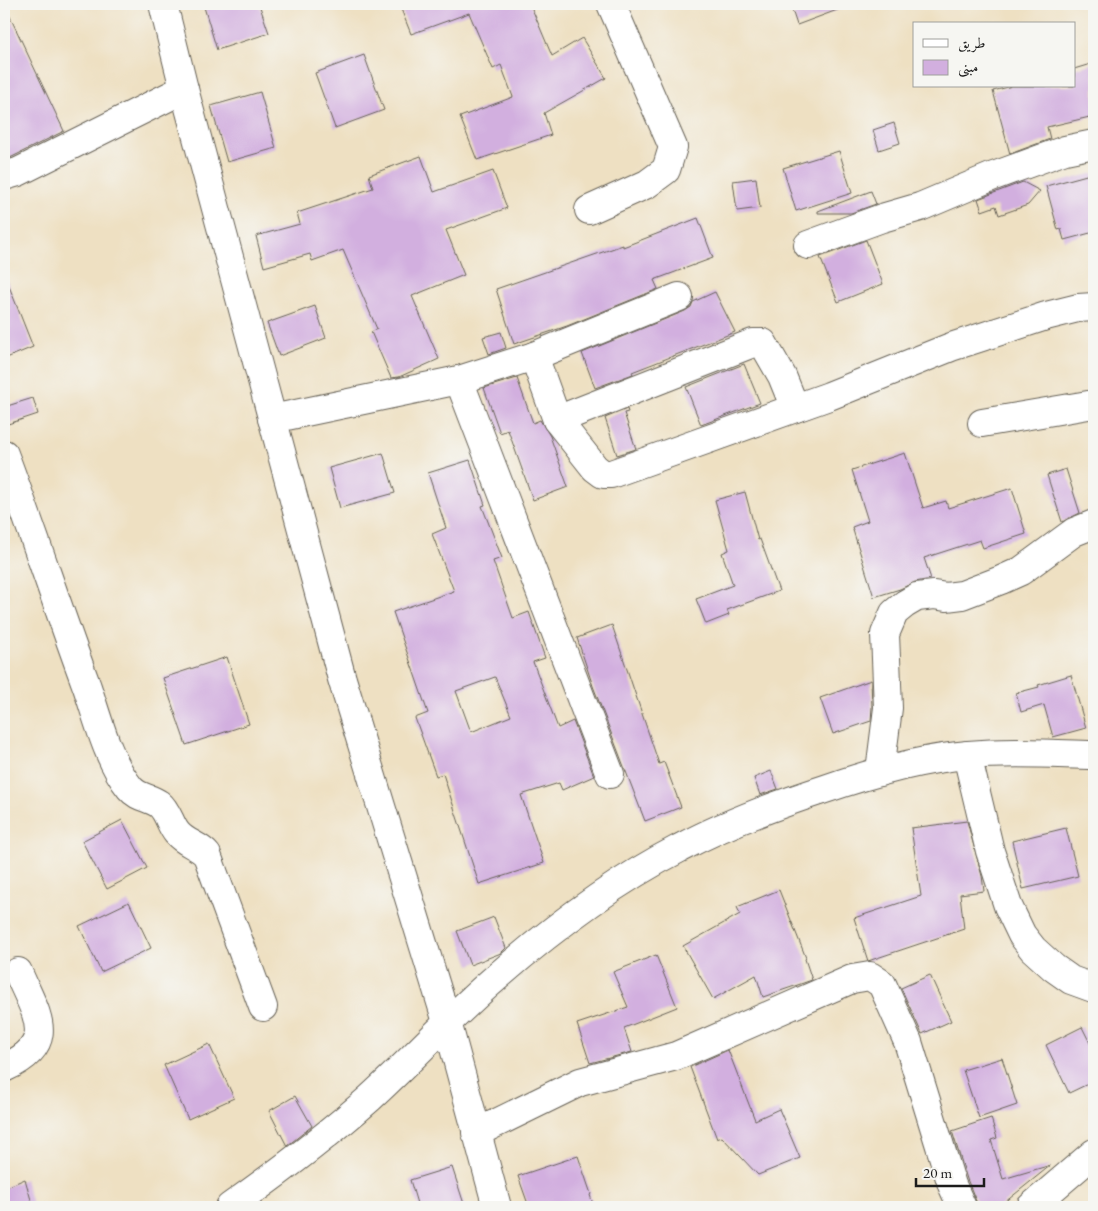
<svg xmlns="http://www.w3.org/2000/svg" width="1098" height="1211" viewBox="0 0 1098 1211" font-family="'EB Garamond',Amiri,serif">
<rect width="100%" height="100%" fill="#f6f6f2"/>
<filter id="ink" filterUnits="userSpaceOnUse"><feTurbulence type="fractalNoise" baseFrequency=".02" numOctaves="2"/><feDisplacementMap in="SourceGraphic" scale="10" xChannelSelector="R" yChannelSelector="G"/><feConvolveMatrix kernelMatrix="1 2 1 2 8 2 1 2 1" color-interpolation-filters="sRGB"/></filter>
<filter id="wash" filterUnits="userSpaceOnUse"><feTurbulence type="fractalNoise" baseFrequency=".0096" numOctaves="4" result="noise"/><feDisplacementMap in="SourceGraphic" scale="20" xChannelSelector="R" yChannelSelector="G"/><feGaussianBlur stdDeviation="1.12" result="paint"/><feColorMatrix in="noise" values="0 0 0 0 0 0 0 0 0 0 0 0 0 0 0 0 0 1.4 0 .05"/><feComposite in="paint" operator="in"/></filter>
<g filter="url(#wash)">
<rect width="100%" height="100%" fill="#eee0c2"/>
<g id="blocks">
<g fill="#d2afdf" fill-rule="evenodd">
<path d="M 4,4 L 64,131 L 12,157 L 4,160 Z"/>
<path d="M 215,4 L 259,4 L 269,33 L 217,50 L 204,7 Z"/>
<path d="M 399,4 L 530,4 L 552,56 L 582,38 L 606,78 L 544,113 L 551,135 L 477,160 L 460,117 L 513,97 L 501,65 L 493,69 L 469,13 L 411,34 Z"/>
<path d="M 790,4 L 848,4 L 848,6 L 797,25 Z"/>
<path d="M 364,55 L 384,110 L 335,128 L 315,73 Z"/>
<path d="M 1094,63 L 1094,116 L 1047,127 L 1050,139 L 1010,154 L 993,91 L 1012,86 L 1074,86 L 1074,69 Z"/>
<path d="M 260,92 L 276,148 L 227,162 L 211,106 Z"/>
<path d="M 894,123 L 900,143 L 879,150 L 873,130 Z"/>
<path d="M 839,151 L 852,193 L 796,211 L 783,168 Z"/>
<path d="M 421,156 L 434,192 L 493,171 L 507,208 L 446,230 L 464,275 L 412,296 L 439,359 L 399,377 L 391,378 L 371,332 L 377,329 L 343,250 L 312,261 L 310,254 L 264,267 L 256,236 L 300,224 L 297,213 L 373,188 L 369,175 Z"/>
<path d="M 1094,173 L 1094,232 L 1064,240 L 1061,229 L 1058,230 L 1046,186 Z"/>
<path d="M 756,178 L 760,208 L 737,211 L 733,181 Z"/>
<path d="M 1023,182 L 1040,191 L 1028,205 L 999,215 L 996,206 L 982,211 L 978,199 Z"/>
<path d="M 871,191 L 876,204 L 851,213 L 818,213 L 818,211 Z"/>
<path d="M 698,218 L 713,258 L 654,280 L 658,289 L 567,326 L 514,344 L 496,289 L 623,245 L 623,247 Z"/>
<path d="M 866,240 L 883,284 L 838,302 L 820,257 Z"/>
<path d="M 5,276 L 33,347 L 4,359 L 4,277 Z"/>
<path d="M 715,292 L 735,332 L 632,372 L 633,374 L 595,388 L 582,353 L 685,311 L 691,307 L 693,302 Z"/>
<path d="M 315,306 L 326,338 L 279,356 L 267,323 Z"/>
<path d="M 501,332 L 506,348 L 489,354 L 483,337 Z"/>
<path d="M 744,364 L 760,403 L 701,425 L 686,387 Z"/>
<path d="M 517,378 L 533,423 L 540,420 L 550,436 L 568,487 L 533,500 L 508,430 L 500,433 L 484,388 Z"/>
<path d="M 33,398 L 38,414 L 8,424 L 4,407 Z"/>
<path d="M 627,409 L 628,412 L 624,413 L 636,449 L 617,455 L 605,418 Z"/>
<path d="M 383,453 L 395,493 L 340,508 L 329,468 Z"/>
<path d="M 905,453 L 923,508 L 946,501 L 948,508 L 1012,488 L 1026,534 L 983,548 L 980,540 L 924,558 L 931,579 L 915,582 L 900,589 L 874,597 L 852,527 L 868,521 L 852,470 Z"/>
<path d="M 470,460 L 485,505 L 482,506 L 502,558 L 493,561 L 513,618 L 529,612 L 545,658 L 533,662 L 558,728 L 573,721 L 594,776 L 562,790 L 559,783 L 521,795 L 544,863 L 479,884 L 443,774 L 436,776 L 415,718 L 428,713 L 393,612 L 454,591 L 432,534 L 446,528 L 428,473 ZM 495,677 L 511,716 L 471,732 L 456,691 Z"/>
<path d="M 1066,469 L 1080,513 L 1062,522 L 1047,475 Z"/>
<path d="M 745,492 L 758,540 L 760,539 L 779,591 L 727,610 L 729,615 L 706,624 L 696,599 L 733,585 L 722,553 L 729,550 L 715,500 Z"/>
<path d="M 612,625 L 659,764 L 664,762 L 681,807 L 645,821 L 593,686 L 577,638 Z"/>
<path d="M 227,657 L 249,724 L 186,745 L 163,678 Z"/>
<path d="M 1071,675 L 1086,728 L 1053,737 L 1044,705 L 1021,712 L 1016,693 L 1039,687 L 1038,685 Z"/>
<path d="M 871,680 L 872,707 L 871,721 L 833,734 L 820,698 Z"/>
<path d="M 771,771 L 778,789 L 760,795 L 754,778 Z"/>
<path d="M 122,820 L 147,868 L 107,889 L 82,841 Z"/>
<path d="M 967,821 L 982,876 L 984,891 L 960,894 L 964,929 L 868,961 L 854,918 L 921,896 L 911,828 Z"/>
<path d="M 1066,828 L 1078,876 L 1023,889 L 1012,841 Z"/>
<path d="M 779,890 L 806,958 L 805,959 L 812,980 L 763,997 L 756,975 L 713,999 L 683,946 L 740,914 L 737,907 Z"/>
<path d="M 129,902 L 151,948 L 101,972 L 79,926 Z"/>
<path d="M 494,917 L 506,948 L 501,953 L 470,965 L 457,931 Z"/>
<path d="M 656,955 L 677,1007 L 624,1028 L 632,1052 L 590,1063 L 577,1024 L 628,1007 L 613,972 Z"/>
<path d="M 930,975 L 951,1021 L 922,1034 L 901,988 Z"/>
<path d="M 1082,1027 L 1094,1051 L 1094,1081 L 1069,1093 L 1046,1045 Z"/>
<path d="M 209,1044 L 234,1098 L 188,1119 L 164,1065 Z"/>
<path d="M 728,1050 L 755,1120 L 779,1109 L 800,1158 L 758,1175 L 722,1137 L 717,1139 L 690,1067 Z"/>
<path d="M 1002,1058 L 1017,1105 L 979,1118 L 963,1070 Z"/>
<path d="M 295,1096 L 312,1126 L 287,1146 L 269,1111 Z"/>
<path d="M 991,1118 L 997,1138 L 991,1140 L 1003,1179 L 1051,1165 L 999,1207 L 977,1207 L 976,1201 L 967,1179 L 952,1131 Z"/>
<path d="M 578,1156 L 591,1194 L 590,1195 L 594,1207 L 529,1207 L 518,1176 Z"/>
<path d="M 452,1167 L 465,1207 L 418,1207 L 410,1180 Z"/>
<path d="M 25,1179 L 33,1207 L 4,1207 L 4,1188 Z"/>
</g>
</g>
</g>
<g filter="url(#ink)">
<use href="#blocks" fill-opacity="0" stroke="#666156" stroke-width="1"/>
<g fill="none" stroke-linecap="round" stroke-linejoin="round">
<defs>
<g id="minor">
<path d="M 163,4 L 184,89 L 342,679 L 447,1022 L 497,1207"/>
<path d="M 4,176 L 18,172 L 184,89"/>
<path d="M 589,210 L 647,184 L 666,170 L 673,147 L 611,4"/>
<path d="M 808,245 L 882,218 L 920,207 L 991,177 L 1065,150 L 1094,144"/>
<path d="M 534,356 L 557,420 L 595,468 L 603,474 L 611,474 L 829,396 L 951,347 L 1046,316 L 1078,308 L 1094,307"/>
<path d="M 459,380 L 610,774"/>
<path d="M 272,419 L 459,380 L 534,356 L 679,297"/>
<path d="M 557,420 L 753,343 L 763,343 L 782,376 L 795,408"/>
<path d="M 982,423 L 1094,404"/>
<path d="M 4,454 C 33,531 58,609 87,687 C 98,719 108,761 130,788 C 138,798 149,797 159,804 C 168,811 170,825 177,833 C 186,844 199,845 207,855 L 263,1007"/>
<path d="M 967,755 L 990,851 L 1008,906 L 1022,935 L 1033,949 L 1054,968 L 1071,980 L 1093,988 L 1094,987"/>
<path d="M 880,771 L 888,708 L 885,634 L 894,613 L 905,604 L 917,597 L 934,595 L 946,597 L 962,595 L 1001,580 L 1021,571 L 1074,532 L 1094,524"/>
<path d="M 4,1068 C 60,1043 36,1015 18,972"/>
<path d="M 476,1133 L 580,1082 L 676,1056 L 852,979 L 870,976 L 882,984 L 908,1042 L 952,1185 L 962,1207"/>
<path d="M 230,1207 C 278,1173 326,1137 370,1098 C 414,1058 453,1014 498,976 C 554,927 614,882 680,848 C 726,823 776,805 825,789 C 871,773 919,759 968,755 C 1010,751 1052,754 1094,755"/>
<path d="M 1031,1207 L 1094,1153"/>
</g>
</defs>
<use href="#minor" stroke="#666156" stroke-width="30"/>
<use href="#minor" stroke="#fff" stroke-width="28"/>
</g>
</g>
<rect width="1098" height="1211" fill="none" stroke="#f6f6f2" stroke-width="20"/>
<rect x="913" y="22" width="162" height="65" fill="#f6f6f2" stroke="#9f9f9c"/>
<rect x="923" y="39" width="25" height="8" fill="#ffffff" stroke="#9f9f9c"/>
<text x="958" y="48" font-size="15" fill="#1c1c1c">طريق</text>
<rect x="923" y="60" width="25" height="15" fill="#d2afdf" stroke="#9f9f9c"/>
<text x="958" y="72" font-size="15" fill="#1c1c1c">مبنى</text>
<path d="M916 1178v8h68v-8" fill="none" stroke="#1c1c1c" stroke-width="2.5"/>
<text x="923" y="1178" font-size="15" fill="#1c1c1c" stroke="#f6f6f2" stroke-width="4" paint-order="stroke">20 m</text>
</svg>
